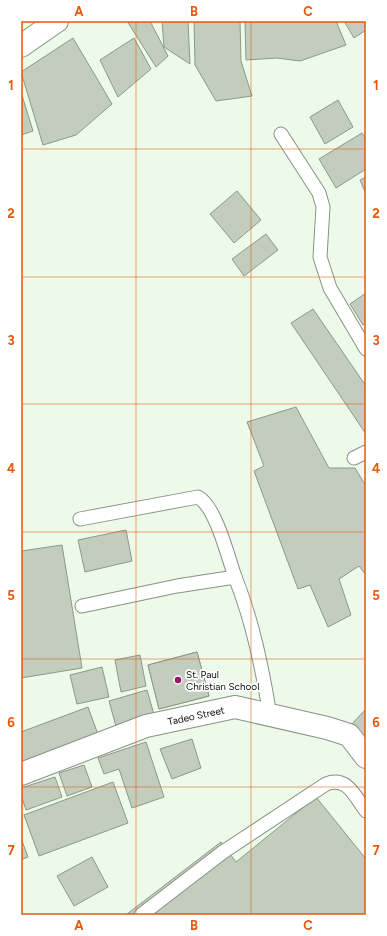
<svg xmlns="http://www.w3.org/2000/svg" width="387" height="936" viewBox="0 0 387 936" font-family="Figtree,sans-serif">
<rect width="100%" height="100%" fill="#edf9e9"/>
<g fill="#c2cdbe" stroke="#8e988a">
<path d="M 127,21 L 150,21 L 168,56 L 156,67 Z"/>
<path d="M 162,21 L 188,21 L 190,64 L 164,47 Z"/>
<path d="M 194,21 L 240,21 L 241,61 L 252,96 L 216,101 L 195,65 Z"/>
<path d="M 245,21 L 336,21 L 346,45 L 300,61 L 277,58 L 246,60 Z"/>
<path d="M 344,21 L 366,21 L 366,30 L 354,38 Z"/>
<path d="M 73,38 L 112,104 L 76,135 L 43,145 L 21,72 Z"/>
<path d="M 134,38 L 151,69 L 118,97 L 100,60 Z"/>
<path d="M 21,92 L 33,131 L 21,135 Z"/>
<path d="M 338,100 L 353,127 L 325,144 L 310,117 Z"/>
<path d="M 362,133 L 366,139 L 366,169 L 336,188 L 319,159 Z"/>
<path d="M 366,177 L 366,194 L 360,180 Z"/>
<path d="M 237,191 L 261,220 L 234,243 L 210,214 Z"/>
<path d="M 266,234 L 278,250 L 244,276 L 232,259 Z"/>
<path d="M 366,293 L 366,323 L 363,325 L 350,304 Z"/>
<path d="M 313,309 L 366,386 L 366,434 L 291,323 Z"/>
<path d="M 296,407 L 329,468 L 355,468 L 366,486 L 366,575 L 359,566 L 339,579 L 351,615 L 328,627 L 310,585 L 298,589 L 254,471 L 264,466 L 247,422 Z"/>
<path d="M 126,530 L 132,561 L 85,572 L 78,540 Z"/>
<path d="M 62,545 L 82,668 L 21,678 L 21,551 Z"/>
<path d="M 197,652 L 209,696 L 159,709 L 148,665 Z"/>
<path d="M 197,652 L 209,696 L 159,709 L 148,665 Z"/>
<path d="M 140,655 L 146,686 L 121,692 L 115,660 Z"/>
<path d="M 102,667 L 109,697 L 77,704 L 70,675 Z"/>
<path d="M 147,690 L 155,718 L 117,730 L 109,701 Z"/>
<path d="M 88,707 L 100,740 L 21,769 L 21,732 Z"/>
<path d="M 366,709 L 366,748 L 349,727 Z"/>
<path d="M 192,739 L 201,768 L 172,779 L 160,749 Z"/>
<path d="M 146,742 L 164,797 L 132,808 L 119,769 L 104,774 L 98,758 Z"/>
<path d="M 84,765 L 92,787 L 67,796 L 59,773 Z"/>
<path d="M 55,777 L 62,797 L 26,810 L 21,795 L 21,788 Z"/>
<path d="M 113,782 L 128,823 L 39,856 L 24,815 Z"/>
<path d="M 316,797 L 366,859 L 366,915 L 127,914 L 221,842 L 236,862 Z"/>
<path d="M 21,838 L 28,857 L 21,860 Z"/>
<path d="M 92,857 L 108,887 L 74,906 L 57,876 Z"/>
</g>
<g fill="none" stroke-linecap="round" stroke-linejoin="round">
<defs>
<g id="service">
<path d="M 281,134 L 319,193 L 323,207 L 320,257 L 330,288 L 366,349"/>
<path d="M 354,458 L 366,452"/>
<path d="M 80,519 L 198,497 C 216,507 228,557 235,577"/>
<path d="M 82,606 L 177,586 L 235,577 C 253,622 262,668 270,715"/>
<path d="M 141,915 L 223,852 L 326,784 C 347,776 354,795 366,811"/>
</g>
<g id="minor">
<path d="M 21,46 L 57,21"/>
<path id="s1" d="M 21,774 L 146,726 L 235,707 L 327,728 L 349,735 L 366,757"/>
</g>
</defs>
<use href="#service" stroke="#879284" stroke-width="15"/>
<use href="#minor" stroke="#879284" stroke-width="24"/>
<use href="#service" stroke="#fff" stroke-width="13"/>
<use href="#minor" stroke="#fff" stroke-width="22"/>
</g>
<path fill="none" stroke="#e8590c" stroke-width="1" stroke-opacity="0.55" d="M 136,21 L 136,915M 251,21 L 251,915M 21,149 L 366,149M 21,277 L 366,277M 21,404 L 366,404M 21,532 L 366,532M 21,659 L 366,659M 21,787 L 366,787"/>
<circle fill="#9a176c" stroke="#fff" stroke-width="1.5" cx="178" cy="680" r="4"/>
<g text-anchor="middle" stroke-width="3.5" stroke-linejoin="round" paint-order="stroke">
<g font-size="10" fill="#090d08" stroke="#fff" text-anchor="start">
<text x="186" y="678">St. Paul<tspan x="186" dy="12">Christian School</tspan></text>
</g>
<g font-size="10" fill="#090d08" stroke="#fff">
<text dy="4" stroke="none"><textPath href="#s1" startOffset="185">Tadeo Street</textPath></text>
</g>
</g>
<rect width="387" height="936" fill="none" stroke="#ffffff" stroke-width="44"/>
<rect x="22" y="22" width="343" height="892" fill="none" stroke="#e8590c" stroke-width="1.5"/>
<g font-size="13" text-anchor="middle" font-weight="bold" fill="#e8590c">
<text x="79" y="16">A</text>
<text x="194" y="16">B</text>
<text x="308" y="16">C</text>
<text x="11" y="90">1</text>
<text x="376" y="90">1</text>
<text x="11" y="218">2</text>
<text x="376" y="218">2</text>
<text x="11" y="345">3</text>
<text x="376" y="345">3</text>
<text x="11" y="473">4</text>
<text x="376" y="473">4</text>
<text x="11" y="600">5</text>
<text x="376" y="600">5</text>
<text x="11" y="727">6</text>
<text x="376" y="727">6</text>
<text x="11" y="855">7</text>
<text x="376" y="855">7</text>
<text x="79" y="930">A</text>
<text x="194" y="930">B</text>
<text x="308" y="930">C</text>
</g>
</svg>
